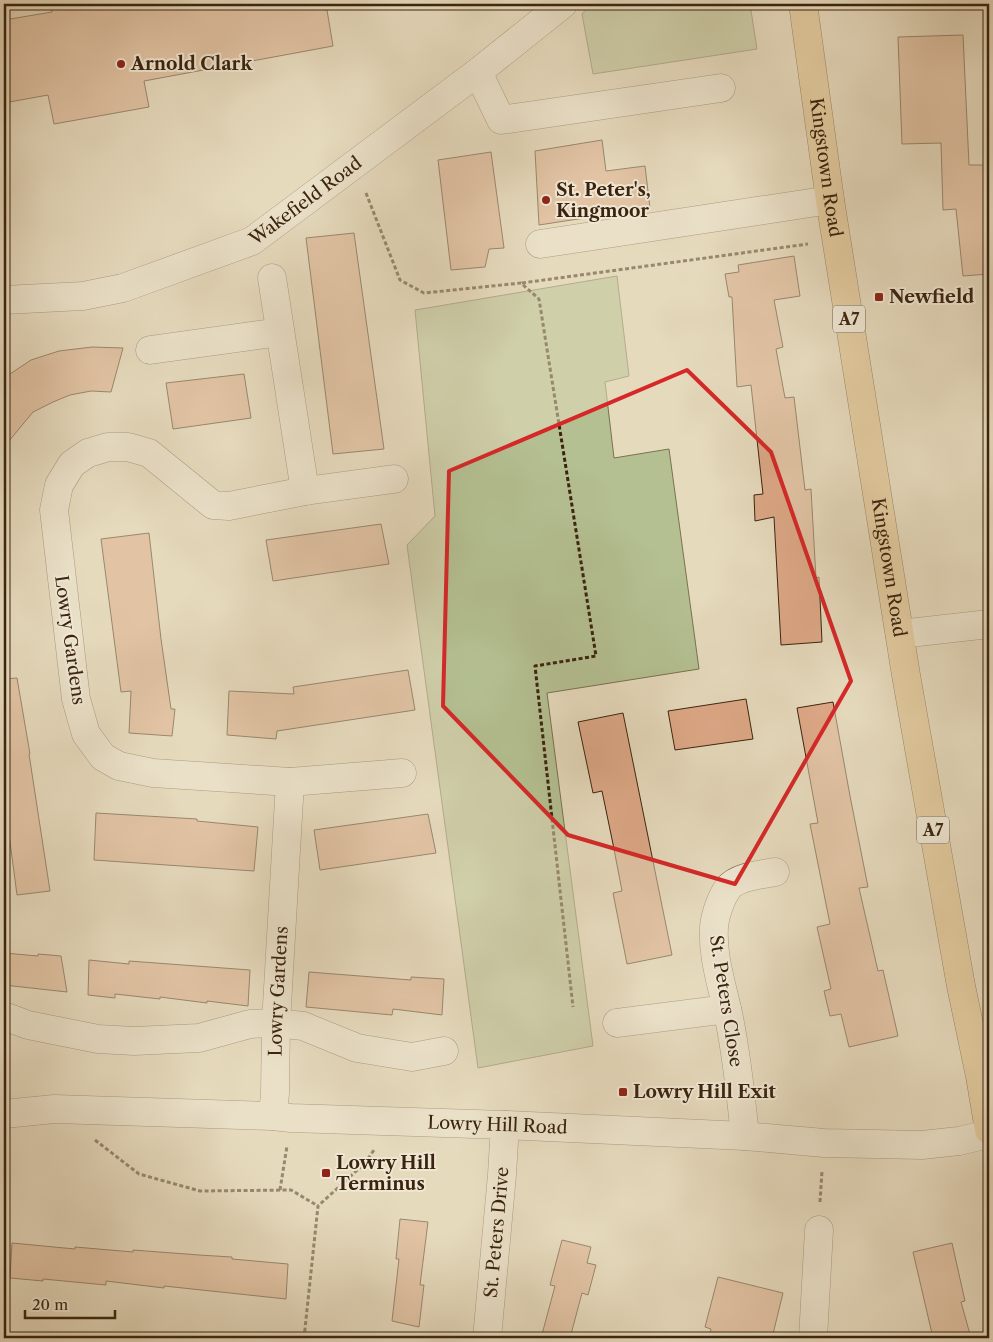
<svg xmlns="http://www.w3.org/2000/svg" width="993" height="1342" viewBox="0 0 993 1342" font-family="'Libre Caslon Text',serif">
<rect width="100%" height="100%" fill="#e6dabd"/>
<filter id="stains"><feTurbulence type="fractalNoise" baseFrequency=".004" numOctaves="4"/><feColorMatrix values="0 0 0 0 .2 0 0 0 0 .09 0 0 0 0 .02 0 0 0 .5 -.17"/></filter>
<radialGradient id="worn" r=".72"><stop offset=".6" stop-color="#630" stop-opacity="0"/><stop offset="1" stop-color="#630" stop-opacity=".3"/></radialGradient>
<g fill="#b4c092" stroke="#787250">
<path d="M 590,4 L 750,4 L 757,49 L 593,74 L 582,14 Z"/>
<path d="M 617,276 L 629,376 L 605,382 L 614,458 L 669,449 L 699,669 L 547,693 L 593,1046 L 478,1068 L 407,545 L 435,516 L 415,310 Z"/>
</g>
<g fill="#dda887" stroke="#3b240f">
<path d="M 51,4 L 118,4 L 118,8 L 141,4 L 326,4 L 333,46 L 144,81 L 149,107 L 54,124 L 48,95 L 4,103 L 4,20 L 52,12 Z"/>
<path d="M 963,35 L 969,165 L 989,165 L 989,274 L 963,276 L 956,209 L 943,210 L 941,143 L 902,144 L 898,37 Z"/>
<path d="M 602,140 L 606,171 L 645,166 L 650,208 L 539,225 L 535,151 Z"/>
<path d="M 491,152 L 504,248 L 489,249 L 485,267 L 451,270 L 438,160 Z"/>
<path d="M 354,233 L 384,449 L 333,454 L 306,238 Z"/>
<path d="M 794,256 L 800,296 L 774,300 L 783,347 L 776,349 L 785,398 L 794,397 L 805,490 L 811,489 L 816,578 L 819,577 L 822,642 L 781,645 L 774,517 L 755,521 L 754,495 L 763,494 L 751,385 L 737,387 L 732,297 L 729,297 L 725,274 L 739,272 L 738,265 Z"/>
<path d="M 92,347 L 123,348 L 111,392 L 91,391 L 70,395 L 53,402 L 33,412 L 4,447 L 4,378 L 31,360 L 59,351 Z"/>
<path d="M 244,374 L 251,418 L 173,429 L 166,383 Z"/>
<path d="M 381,524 L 389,564 L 273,581 L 266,540 Z"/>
<path d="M 149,533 L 161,639 L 171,709 L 175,709 L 172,736 L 129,733 L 131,691 L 121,692 L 101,539 Z"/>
<path d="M 408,670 L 415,710 L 277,731 L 276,739 L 227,735 L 229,691 L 294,694 L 293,687 Z"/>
<path d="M 17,678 L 30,754 L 29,754 L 50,891 L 17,895 L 4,796 L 4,679 Z"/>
<path d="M 746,699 L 753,739 L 675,750 L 668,711 Z"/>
<path d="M 833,702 L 850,796 L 868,887 L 859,888 L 878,971 L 883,970 L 898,1036 L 849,1047 L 841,1014 L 830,1016 L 824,991 L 831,989 L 817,927 L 830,924 L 810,824 L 818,823 L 797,708 Z"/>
<path d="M 623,713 L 672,955 L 627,964 L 613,893 L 622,891 L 613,844 L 602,791 L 593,793 L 578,722 Z"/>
<path d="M 96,813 L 197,819 L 197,821 L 258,827 L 254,871 L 94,860 Z"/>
<path d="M 428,814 L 436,853 L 320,870 L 314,830 Z"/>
<path d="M 4,953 L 38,956 L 38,954 L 61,956 L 67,992 L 4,985 Z"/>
<path d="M 89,960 L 129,964 L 129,961 L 250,970 L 248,1006 L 207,1001 L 207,1003 L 160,997 L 160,999 L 115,994 L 115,998 L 88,995 Z"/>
<path d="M 309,972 L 411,980 L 411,977 L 444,979 L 442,1015 L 393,1009 L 392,1015 L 306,1007 Z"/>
<path d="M 400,1219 L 428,1222 L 420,1285 L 424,1285 L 419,1327 L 392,1321 L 399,1259 L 396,1259 Z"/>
<path d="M 562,1240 L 591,1247 L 587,1263 L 596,1265 L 588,1295 L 582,1293 L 570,1338 L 541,1338 L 555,1286 L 550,1285 Z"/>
<path d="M 12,1243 L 75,1249 L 75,1247 L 133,1252 L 133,1250 L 199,1255 L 232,1257 L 232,1259 L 288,1264 L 286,1299 L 164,1286 L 164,1288 L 106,1281 L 106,1285 L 43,1279 L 43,1281 L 10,1278 Z"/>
<path d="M 952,1243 L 965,1301 L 961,1302 L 971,1338 L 933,1338 L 913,1252 Z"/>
<path d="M 718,1277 L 783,1293 L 772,1338 L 709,1338 L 711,1329 L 705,1327 Z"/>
</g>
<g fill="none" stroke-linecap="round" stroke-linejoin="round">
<defs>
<g id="minor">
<path d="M 478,72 L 501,120 L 721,88"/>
<path d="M 540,244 L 830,200"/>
<path d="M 272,278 L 305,491"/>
<path id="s1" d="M 4,300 L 83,296 L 123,288 L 252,241 L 478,72 L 563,4"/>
<path d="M 150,350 L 280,332"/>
<path d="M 900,634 L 989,624"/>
<path d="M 290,782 L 402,773"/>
<path d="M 4,1016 L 28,1025 L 98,1039 L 134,1041 L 199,1038 L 250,1024 L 276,1023 L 303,1026 L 357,1048 L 412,1057 L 444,1051"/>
<path d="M 617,1023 L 727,1009"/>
<path id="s2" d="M 4,1114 L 54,1109 L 273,1116 L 291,1118 L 505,1125 L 745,1136 L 824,1143 L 922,1145 L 959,1141 L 989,1134"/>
<path id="s3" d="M 273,1116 L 275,1093 L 276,1023 L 290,782 L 153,773 L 119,766 L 103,757 L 86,734 L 76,699 L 54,510 L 59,485 L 72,464 L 88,453 L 108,447 L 128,447 L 149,453 L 213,505 L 229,506 L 305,491 L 394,479"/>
<path d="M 745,1136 C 741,1096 737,1057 729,1018 C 723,988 712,958 714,927 C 715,915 721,898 728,888 C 738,876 760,875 775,872"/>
<path id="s4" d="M 487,1338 L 502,1175 L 505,1125"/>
<path d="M 813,1338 L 819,1230"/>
</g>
<g id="major">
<path id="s5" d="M 803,4 L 830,200 L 906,675 L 961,986 L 980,1076 L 989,1130"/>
</g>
</defs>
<use href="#minor" stroke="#66523a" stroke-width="29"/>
<use href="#major" stroke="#3b240f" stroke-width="29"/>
<g stroke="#3b240f" stroke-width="3" stroke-dasharray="4 2.5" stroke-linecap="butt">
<path d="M 366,193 L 400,280 L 424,293 L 521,283 L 539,299 L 596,656 L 535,666 L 573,1007"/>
<path d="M 522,283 L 808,244"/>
<path d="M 95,1140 L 139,1174 L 200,1191 L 291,1190 L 318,1206"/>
<path d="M 280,1190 L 287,1146"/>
<path d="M 820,1202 L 822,1171"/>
<path d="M 304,1338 L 318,1206 L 365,1163 L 374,1150"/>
</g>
<use href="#minor" stroke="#efe7d4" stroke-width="28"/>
<use href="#major" stroke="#e3bd7e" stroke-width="28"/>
</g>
<path d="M0 0H993V1342H0ZM 687,370 L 771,452 L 851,681 L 735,884 L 568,835 L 443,706 L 449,471 Z" fill="#e6dabd" fill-opacity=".55" fill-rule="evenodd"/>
<path fill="none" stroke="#d62828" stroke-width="4" stroke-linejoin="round" d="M 687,370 L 771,452 L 851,681 L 735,884 L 568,835 L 443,706 L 449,471 Z"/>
<g fill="#8f2418" stroke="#efe7d4" stroke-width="2">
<circle cx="121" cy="64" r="5"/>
<circle cx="546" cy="200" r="5"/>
<rect x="874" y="292" width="10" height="10" rx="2.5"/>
<rect x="618" y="1087" width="10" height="10" rx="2.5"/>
<rect x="321" y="1168" width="10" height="10" rx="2.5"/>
</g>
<g text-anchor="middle" stroke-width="4" stroke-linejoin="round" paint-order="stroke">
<g fill="#efe7d4" stroke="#715e4a" stroke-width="1">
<rect x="833" y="305.5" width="32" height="27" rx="4"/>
<rect x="917" y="816.5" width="32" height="27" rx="4"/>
</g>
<g font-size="16" font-weight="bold" fill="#3b240f">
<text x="849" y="325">A7</text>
<text x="933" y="836">A7</text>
</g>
<g font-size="18" font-weight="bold" fill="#3b240f" stroke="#efe7d4" text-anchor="start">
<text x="131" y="70">Arnold Clark</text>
<text x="556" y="196">St. Peter's,<tspan x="556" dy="21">Kingmoor</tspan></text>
<text x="889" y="303">Newfield</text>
<text x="633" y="1098">Lowry Hill Exit</text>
<text x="336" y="1169">Lowry Hill<tspan x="336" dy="21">Terminus</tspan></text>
</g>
<g font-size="18" fill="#3b240f" stroke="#efe7d4">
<text dy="6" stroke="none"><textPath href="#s5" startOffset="165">Kingstown Road</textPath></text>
<text dy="6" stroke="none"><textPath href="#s1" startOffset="324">Wakefield Road</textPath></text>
<text dy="6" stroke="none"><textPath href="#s5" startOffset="570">Kingstown Road</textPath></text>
<text transform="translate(70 640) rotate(82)" y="6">Lowry Gardens</text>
<text dy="6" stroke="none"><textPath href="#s3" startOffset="125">Lowry Gardens</textPath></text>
<text transform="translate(726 1001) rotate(81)" y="6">St. Peters Close</text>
<text dy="6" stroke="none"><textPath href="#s2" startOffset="494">Lowry Hill Road</textPath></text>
<text dy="6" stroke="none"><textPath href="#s4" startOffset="106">St. Peters Drive</textPath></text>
</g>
</g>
<rect width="993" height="1342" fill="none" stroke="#e6dabd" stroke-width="20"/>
<rect x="5" y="5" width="983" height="1332" fill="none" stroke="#3b240f" stroke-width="2.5"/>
<rect x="10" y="10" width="973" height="1322" fill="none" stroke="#3b240f"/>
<path d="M25 1310v8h90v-8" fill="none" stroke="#3b240f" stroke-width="2.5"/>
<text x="32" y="1310" font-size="15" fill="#3b240f" stroke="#efe7d4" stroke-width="4" paint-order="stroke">20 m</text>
<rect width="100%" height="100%" filter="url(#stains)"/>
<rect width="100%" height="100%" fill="url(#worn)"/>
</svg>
